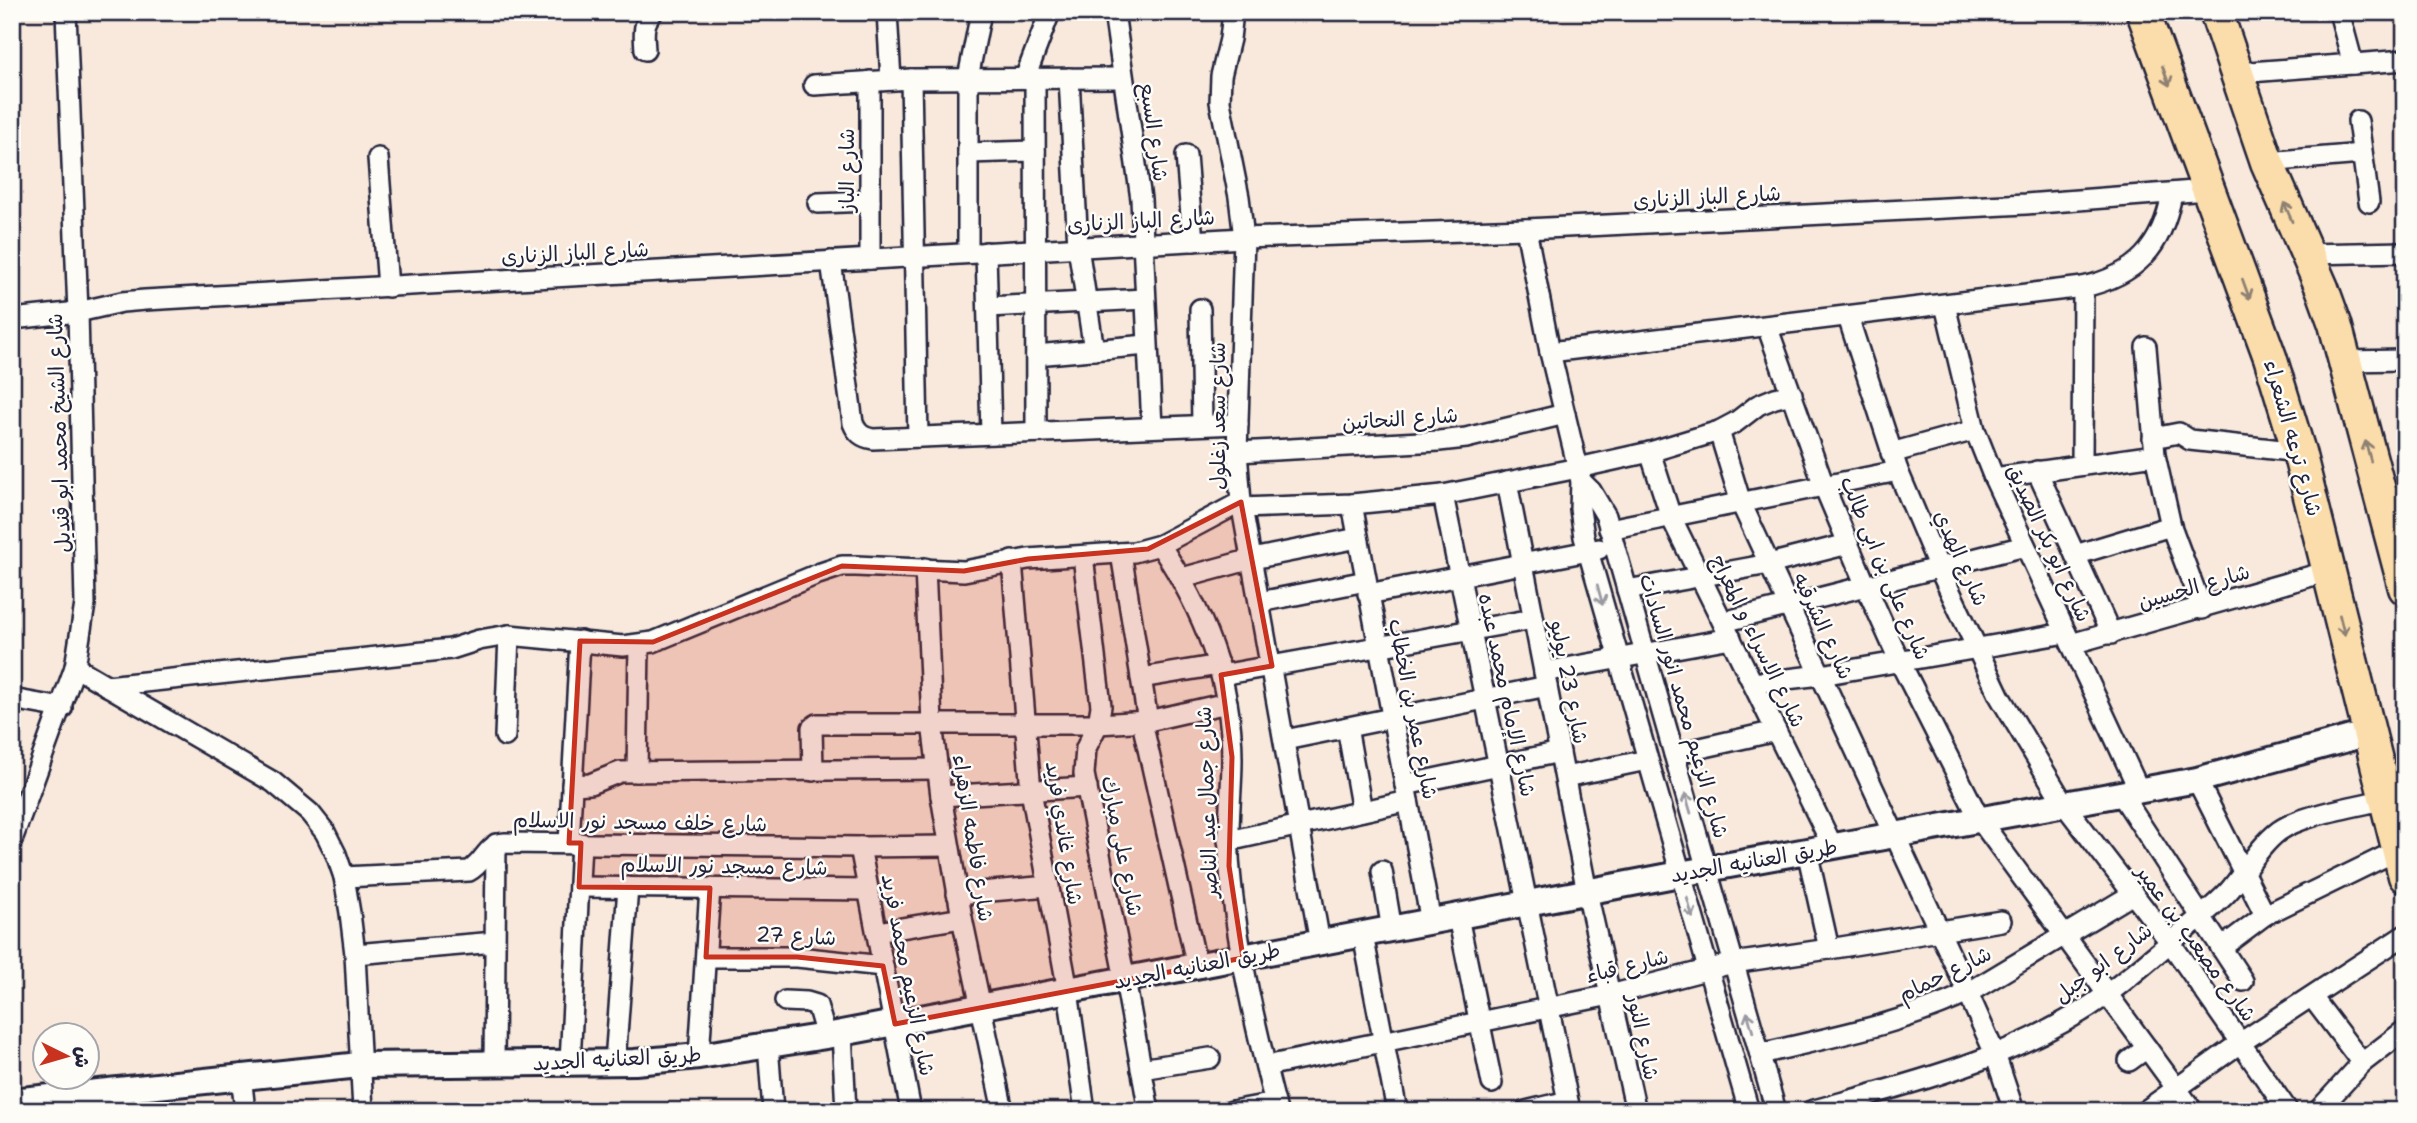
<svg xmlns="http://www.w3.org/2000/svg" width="2417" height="1123" viewBox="0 0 2417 1123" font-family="'Shantell Sans','Playpen Sans Arabic',sans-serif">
<rect width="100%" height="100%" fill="#f8e9dc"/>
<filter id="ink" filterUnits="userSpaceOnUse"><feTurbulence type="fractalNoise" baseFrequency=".0143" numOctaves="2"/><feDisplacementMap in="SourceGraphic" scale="14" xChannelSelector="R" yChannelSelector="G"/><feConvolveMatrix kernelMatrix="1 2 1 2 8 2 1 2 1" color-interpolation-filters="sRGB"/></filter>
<g filter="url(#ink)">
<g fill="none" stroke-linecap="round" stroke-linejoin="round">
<defs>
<g id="minor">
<path d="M 887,12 L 891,80"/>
<path d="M 1114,12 L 1141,199 L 1152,427"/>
<path d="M 1233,12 L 1230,39 L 1221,76 L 1220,102 L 1239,197 L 1244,238 L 1237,452 L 1241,502 L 1320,943"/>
<path d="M 2339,12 L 2353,64"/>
<path d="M 645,50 C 644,35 642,23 653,12"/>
<path d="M 2237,73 L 2405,60"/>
<path d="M 1025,78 L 1050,12"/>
<path d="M 1035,78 L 1036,432"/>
<path d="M 1069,78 L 1078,247 L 1094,350"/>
<path d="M 911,79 L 918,437"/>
<path d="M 870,81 L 870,259"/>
<path d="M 814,85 L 911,79 L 1123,78"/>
<path d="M 2358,121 L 2369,202"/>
<path d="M 968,153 L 1035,151"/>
<path d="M 1186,155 L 1193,241"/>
<path d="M 378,158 L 388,287"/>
<path d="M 2267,162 L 2362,154"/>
<path d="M 818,203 L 870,201"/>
<path d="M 1526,229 L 1550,352 L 1581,481 L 1580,509 L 1584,537 L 1749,1111"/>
<path d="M 986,252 L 991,434"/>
<path d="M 968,253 L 968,78 L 981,12"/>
<path d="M 2306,254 L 2405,252"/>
<path d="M 831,261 L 853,423 C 857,433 862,437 873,439 L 1238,424"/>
<path d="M 1945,305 L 1975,430 L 1994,478 L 2139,790"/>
<path d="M 988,307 L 1145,299"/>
<path d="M 1200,309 L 1202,425"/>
<path d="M 1848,317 L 1898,471 L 1939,568 L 2000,697 L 2064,804 L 2170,942 L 2288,1111"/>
<path d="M 12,319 L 78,312 L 122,302 L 145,300 L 1244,238 L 1526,229 L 2026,204 L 2207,190"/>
<path d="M 1767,326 L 1824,486 L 1866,586 L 1900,662 L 1980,820 L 2193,1111"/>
<path d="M 2146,347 L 2155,455 L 2171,526 L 2202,609"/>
<path d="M 1550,352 L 2083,287 C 2137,275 2162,247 2172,194"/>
<path d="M 1036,355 L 1147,345"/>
<path d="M 2344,361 L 2405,360"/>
<path d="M 1719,431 L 1741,503 L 1968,993 L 1995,1054 L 2014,1111"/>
<path d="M 2153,438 L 2179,433 L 2190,440 L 2299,452"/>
<path d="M 1237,452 L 1439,441 L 1466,438 L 1565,414"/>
<path d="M 1650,452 L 1671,517 L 1833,847"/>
<path d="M 1891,453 L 1975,430"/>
<path d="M 2082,465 L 2083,287"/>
<path d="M 2037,471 L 2111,634"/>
<path d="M 1994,478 L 2155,455"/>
<path d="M 1581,481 L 1591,491 L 1606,516 L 1776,1111"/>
<path d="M 1507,482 L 1587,892 L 1636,1111"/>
<path d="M 1443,495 L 1570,1111"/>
<path d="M 2381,497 L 2405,497"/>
<path d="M 1352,504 L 1431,922"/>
<path d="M 1242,508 L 1352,504 L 1443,495 L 1578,468 L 1650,452 L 1719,431 L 1736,422 L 1758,405 L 1775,398 L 1792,394"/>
<path d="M 1609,529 L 1898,471"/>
<path d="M 1160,545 C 1203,610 1232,680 1232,759 C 1232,796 1226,833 1230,870 C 1237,949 1257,1034 1277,1111"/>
<path d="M 1121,553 L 1148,721"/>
<path d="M 2075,555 L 2171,526"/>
<path d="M 1083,556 L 1101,706 L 1098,724 L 1086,748 L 1084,774 L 1125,980 L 1149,1111"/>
<path d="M 1012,561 L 1031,791 L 1068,991 L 1085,1111"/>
<path d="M 925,568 L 932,723 L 941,796 L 962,918 L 1003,1111"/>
<path d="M 1182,578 L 1252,559 L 1358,538"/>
<path d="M 1627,590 L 1769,564 L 1848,544"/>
<path d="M 1368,594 L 1599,549"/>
<path d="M 1260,602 L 1366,581"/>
<path d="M 1723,622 L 2025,546"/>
<path d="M 2071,644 L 2329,571"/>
<path d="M 75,667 L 273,782 L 310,813 L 325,832 L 336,854 L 344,877 L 350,913 L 355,954 L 363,1111"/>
<path d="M 1544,672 L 1731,638"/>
<path d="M 1221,675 L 1533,619"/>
<path d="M 1141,678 L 1219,665"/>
<path d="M 1753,683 L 1821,675 L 2066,633"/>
<path d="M 107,686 L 451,649 L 479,640 L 509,635 L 623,646 L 653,642 L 818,574 L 842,566 L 856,566 L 964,571 L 1028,559 L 1134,552 L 1160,545 L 1241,502"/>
<path d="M 12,699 L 62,708"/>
<path d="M 1142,722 L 1197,967"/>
<path d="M 1347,727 L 1362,811"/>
<path d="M 505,736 L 509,635"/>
<path d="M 1285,740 L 1547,686"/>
<path d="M 1674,754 L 1776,731"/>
<path d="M 813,771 L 812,728 L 817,724 L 1098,724 L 1148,721 L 1227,703"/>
<path d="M 637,772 L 639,645"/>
<path d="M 1565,777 L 1647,760"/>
<path d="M 2197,780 L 2265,915"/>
<path d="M 572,785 L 590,784 L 620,772 L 937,769"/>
<path d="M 1405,785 L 1560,752"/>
<path d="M 2121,794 L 2243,981"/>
<path d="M 941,796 L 1087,787"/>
<path d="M 12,840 L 75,667 L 85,604 L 78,312 L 66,12"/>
<path d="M 1228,841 L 1408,801"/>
<path d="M 569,843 L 580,641"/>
<path d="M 860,847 L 911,1111"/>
<path d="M 1807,851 L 1829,949"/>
<path d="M 1382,871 L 1392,930"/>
<path d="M 344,877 L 469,871 C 485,863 486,844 505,843 L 860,847 L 949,846"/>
<path d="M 579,887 L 868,890"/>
<path d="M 957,894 L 1049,886"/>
<path d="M 1458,917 L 1492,1083"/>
<path d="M 877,932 L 962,918"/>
<path d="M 1363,935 L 1397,1111"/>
<path d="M 2221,948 L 2265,915 L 2398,850"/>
<path d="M 355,954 L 495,942"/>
<path d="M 706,957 L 797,957 L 883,966"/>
<path d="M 2312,997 L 2362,1063"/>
<path d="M 785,1001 L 807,1002 L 817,1005 L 826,1036"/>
<path d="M 842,1033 L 846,1111"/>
<path d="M 768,1045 L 773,1111"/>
<path d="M 1760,1054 C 1831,1037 1902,1024 1968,993 L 2133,894"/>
<path d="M 699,1056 L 710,888"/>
<path d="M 2129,1061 L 2147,1048"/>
<path d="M 615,1062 L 628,887"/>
<path d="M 494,1063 L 496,844"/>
<path d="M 570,1063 L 581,843"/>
<path d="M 1266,1066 L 1610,995 L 1733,963 L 1829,949 L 2001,921"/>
<path d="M 1141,1069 L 1210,1058"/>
<path d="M 241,1075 L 245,1111"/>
<path d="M 104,1090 L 106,1111"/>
<path d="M 1232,1111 L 1275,1103"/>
<path d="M 1526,1111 L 1568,1101"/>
<path d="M 1811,1111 C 1912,1083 2021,1057 2106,995 C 2129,978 2150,959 2172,941 C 2190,925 2211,910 2228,892 C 2245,873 2258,847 2279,831 C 2303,814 2356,807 2385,799"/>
<path d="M 2145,1111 L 2240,1043 L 2405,935"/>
<path d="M 2318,1111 L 2362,1063 L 2405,1030"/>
</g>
<path id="tertiary" d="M 12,1101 L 360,1065 L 635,1062 L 699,1056 L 826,1036 L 1680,874 L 2197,780 L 2369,733"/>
<g id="trunk">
<path d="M 2143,12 L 2270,357 L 2299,452 L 2405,876"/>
<path d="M 2216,12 L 2267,162 L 2322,288 L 2335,324 L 2405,588"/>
</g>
</defs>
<use href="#minor" stroke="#22223b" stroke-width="24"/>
<use href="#tertiary" stroke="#22223b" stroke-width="30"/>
<use href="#trunk" stroke="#22223b" stroke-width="37"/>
<use href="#minor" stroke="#fdfcf7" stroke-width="19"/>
<use href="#tertiary" stroke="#fdfcf7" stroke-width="24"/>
<use href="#trunk" stroke="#fbddab" stroke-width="32"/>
</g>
<defs><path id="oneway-shaft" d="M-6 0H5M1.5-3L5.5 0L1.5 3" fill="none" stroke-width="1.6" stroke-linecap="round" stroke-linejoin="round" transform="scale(1.75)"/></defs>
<g stroke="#8e8073">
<use href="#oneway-shaft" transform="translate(2166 76) rotate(70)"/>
<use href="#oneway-shaft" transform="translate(2288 212) rotate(-113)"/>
<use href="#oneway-shaft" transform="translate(2246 289) rotate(70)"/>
<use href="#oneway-shaft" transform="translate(2368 451) rotate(-105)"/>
<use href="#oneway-shaft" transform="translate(2342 625) rotate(76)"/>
</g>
<g stroke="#9a9aa2">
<use href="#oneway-shaft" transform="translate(1600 595) rotate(75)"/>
<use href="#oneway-shaft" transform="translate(1688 803) rotate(-106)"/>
<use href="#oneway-shaft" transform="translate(1690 908) rotate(74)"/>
<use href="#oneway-shaft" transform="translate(1750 1022) rotate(-106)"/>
</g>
</g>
<path fill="#c8321e" fill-opacity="0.2" stroke="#c8321e" stroke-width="5" stroke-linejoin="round" d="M 1241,502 L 1272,666 L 1221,675 L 1232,757 L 1229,866 L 1243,958 L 895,1024 L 883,966 L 797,957 L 706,957 L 710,888 L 579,887 L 581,843 L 569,843 L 580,641 L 653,642 L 842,566 L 964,571 L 1028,559 L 1148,549 Z"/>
<g text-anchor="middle" stroke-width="5" stroke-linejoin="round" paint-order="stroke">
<g font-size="21" fill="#22223b" stroke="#fdfcf7">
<text transform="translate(1154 132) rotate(82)" y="7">شارع السبع</text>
<text transform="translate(847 170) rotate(-90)" y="7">شارع الباز</text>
<text transform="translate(1707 197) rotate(-3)" y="7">شارع الباز الزنارى</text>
<text transform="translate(1141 221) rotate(-3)" y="7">شارع الباز الزنارى</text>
<text transform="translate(575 253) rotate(-3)" y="7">شارع الباز الزنارى</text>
<text transform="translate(1218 416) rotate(-90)" y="7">شارع سعد زغلول</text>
<text transform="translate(1400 419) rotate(-4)" y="7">شارع النحاتين</text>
<text transform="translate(59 433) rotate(-92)" y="7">شارع الشيخ محمد ابو قنديل</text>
<text transform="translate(2293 438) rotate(74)" y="7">شارع ترعه الشعراء</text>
<text transform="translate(2049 543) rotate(65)" y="7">شارع ابو بكر الصديق</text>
<text transform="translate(1961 558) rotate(66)" y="7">شارع الهدي</text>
<text transform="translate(1885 568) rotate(67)" y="7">شارع على بن ابى طالب</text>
<text transform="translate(2194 587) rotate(-16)" y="7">شارع الحسين</text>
<text transform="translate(1823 626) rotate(65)" y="7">شارع الشرقيه</text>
<text transform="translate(1758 641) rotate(64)" y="7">شارع الاسراء و المعراج</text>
<text transform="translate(1569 682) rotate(79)" y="7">شارع 23 يوليو</text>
<text transform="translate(1507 695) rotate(78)" y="7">شارع الإمام محمد عبده</text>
<text transform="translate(1684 706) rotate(74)" y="7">شارع الزعيم محمد انور السادات</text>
<text transform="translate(1413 709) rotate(79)" y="7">شارع عمر بن الخطاب</text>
<text transform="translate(1207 802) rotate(-92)" y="7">شارع جمال عبد الناصر</text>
<text transform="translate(640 822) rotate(1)" y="7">شارع خلف مسجد نور الاسلام</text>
<text transform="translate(1064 833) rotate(81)" y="7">شارع غاندي فريد</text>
<text transform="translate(973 838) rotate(81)" y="7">شارع فاطمه الزهراء</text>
<text transform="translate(1122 846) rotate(79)" y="7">شارع على مبارك</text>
<text transform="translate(1754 861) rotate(-10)" y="7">طريق العنانيه الجديد</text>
<text transform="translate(724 866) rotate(1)" y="7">شارع مسجد نور الاسلام</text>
<text transform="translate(796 936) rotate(3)" y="7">شارع 27</text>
<text transform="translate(2196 943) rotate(54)" y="7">شارع مصعب بن عمير</text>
<text transform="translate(2103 963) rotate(-37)" y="7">شارع ابو جبل</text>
<text transform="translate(1197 966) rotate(-11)" y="7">طريق العنانيه الجديد</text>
<text transform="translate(1627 966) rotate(-14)" y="7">شارع قباء</text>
<text transform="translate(1945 974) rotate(-26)" y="7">شارع حمام</text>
<text transform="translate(908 975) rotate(79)" y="7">شارع الزعيم محمد فريد</text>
<text transform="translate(1643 1037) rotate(78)" y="7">شارع النور</text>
<text transform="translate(617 1059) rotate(-3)" y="7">طريق العنانيه الجديد</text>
</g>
</g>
<rect width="2417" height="1123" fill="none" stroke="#fdfcf7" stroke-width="42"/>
<rect x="21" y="21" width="2375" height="1081" fill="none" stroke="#22223b" stroke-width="2.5" filter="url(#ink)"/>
<g transform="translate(66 1056) rotate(95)"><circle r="33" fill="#fdfcf7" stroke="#a5a5ac" stroke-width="2"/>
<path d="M0-5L12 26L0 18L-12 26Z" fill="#c8321e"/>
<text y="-10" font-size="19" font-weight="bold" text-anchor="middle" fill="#22223b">ش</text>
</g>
</svg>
